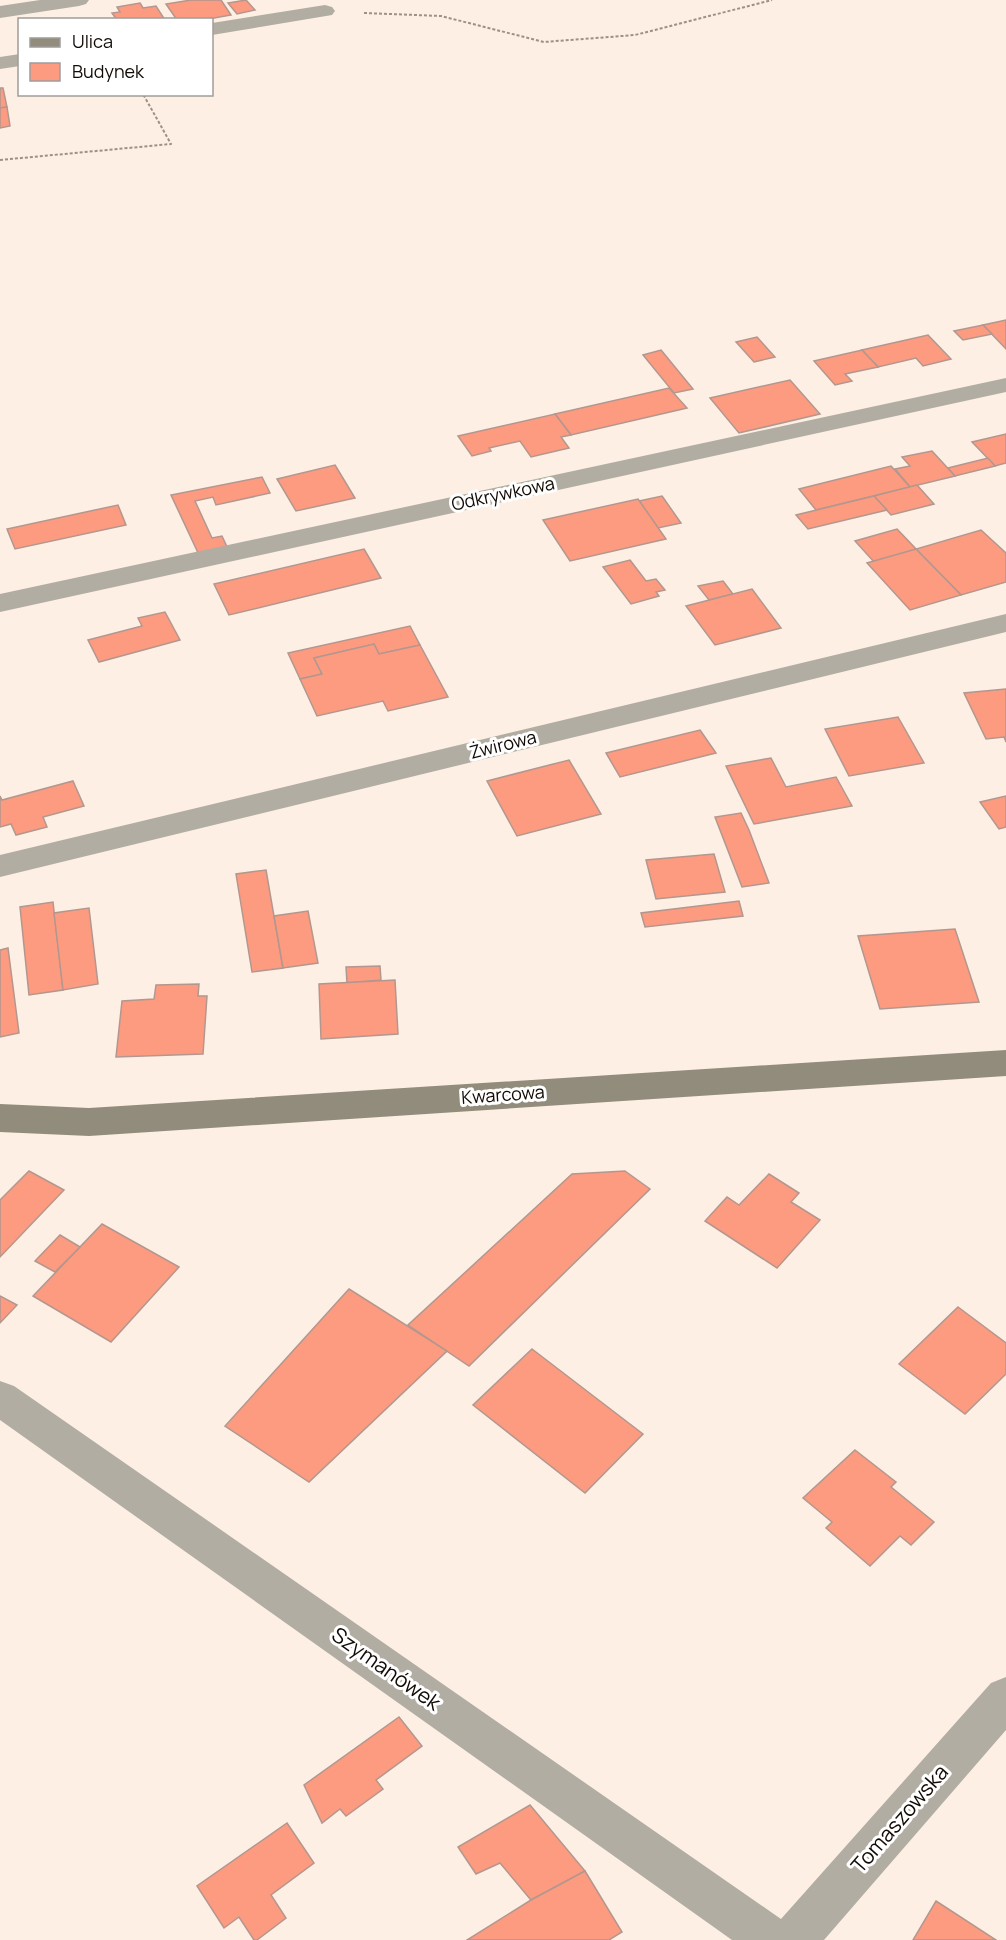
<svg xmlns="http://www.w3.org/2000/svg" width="1006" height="1940" viewBox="0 0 1006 1940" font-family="Manrope,sans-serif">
<rect width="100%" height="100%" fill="#fdefe3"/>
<g fill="#fc9b80" stroke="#b3978f" stroke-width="1.5">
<path d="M 191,0 L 221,0 L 231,15 L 203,20 L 177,20 L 166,4 Z"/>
<path d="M 246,0 L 255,10 L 237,14 L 228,3 Z"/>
<path d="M 140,3 L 143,8 L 156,6 L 165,20 L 117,20 L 112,13 L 120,12 L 117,7 Z"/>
<path d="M 0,88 L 3,88 L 7,107 L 0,108 Z"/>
<path d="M 7,107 L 10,126 L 0,128 L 0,108 Z"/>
<path d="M 1006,320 L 1006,349 L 983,325 Z"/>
<path d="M 983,325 L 992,334 L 963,340 L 954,331 Z"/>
<path d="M 928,335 L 951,359 L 923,366 L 916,358 L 878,367 L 862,350 Z"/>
<path d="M 757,337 L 775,357 L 754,362 L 736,342 Z"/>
<path d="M 661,350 L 693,389 L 674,393 L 643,355 Z"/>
<path d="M 862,350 L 878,367 L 845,374 L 852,381 L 835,385 L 814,361 Z"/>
<path d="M 790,380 L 820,414 L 739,433 L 710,398 Z"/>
<path d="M 669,388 L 687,408 L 571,435 L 555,414 Z"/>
<path d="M 555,414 L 571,435 L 561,437 L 569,448 L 531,457 L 520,441 L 489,448 L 491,451 L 472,456 L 458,436 Z"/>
<path d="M 1006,434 L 1006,463 L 995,466 L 972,442 Z"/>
<path d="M 932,451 L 955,476 L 910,487 L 895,469 L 910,466 L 902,457 Z"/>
<path d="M 988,458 L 995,466 L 955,476 L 948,468 Z"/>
<path d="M 335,465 L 355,498 L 296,511 L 277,479 Z"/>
<path d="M 891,466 L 910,487 L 816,510 L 799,489 Z"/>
<path d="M 262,477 L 270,493 L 216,505 L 213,497 L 195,501 L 212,538 L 222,536 L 228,549 L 199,555 L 171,495 Z"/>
<path d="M 917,485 L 934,504 L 891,515 L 874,496 Z"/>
<path d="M 662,496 L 681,523 L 658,528 L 639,501 Z"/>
<path d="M 874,496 L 887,510 L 808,529 L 796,515 Z"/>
<path d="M 638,499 L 666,539 L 570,561 L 543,520 Z"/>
<path d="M 118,505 L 126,525 L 15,549 L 7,529 Z"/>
<path d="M 897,529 L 916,549 L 874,562 L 855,541 Z"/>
<path d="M 981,530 L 1006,553 L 1006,582 L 961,595 L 916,549 Z"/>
<path d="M 364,549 L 381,578 L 229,615 L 214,584 Z"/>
<path d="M 916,549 L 961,595 L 910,610 L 867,563 Z"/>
<path d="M 630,560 L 646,581 L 656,579 L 665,590 L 656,592 L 659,596 L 631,604 L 603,567 Z"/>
<path d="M 723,581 L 733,594 L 709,600 L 698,586 Z"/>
<path d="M 752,589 L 781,628 L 715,645 L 686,606 Z"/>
<path d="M 165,612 L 180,640 L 99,662 L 88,640 L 142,626 L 138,618 Z"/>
<path d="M 410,626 L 420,645 L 379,654 L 374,644 L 314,658 L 322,674 L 300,679 L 288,653 Z"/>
<path d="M 374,644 L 379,654 L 420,645 L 448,697 L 388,711 L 383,701 L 317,716 L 300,679 L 322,674 L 314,658 Z"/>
<path d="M 1006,689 L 1006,742 L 1004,737 L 986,739 L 964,693 Z"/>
<path d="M 898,717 L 924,763 L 849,776 L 825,729 Z"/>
<path d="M 700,730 L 716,753 L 620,777 L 606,753 Z"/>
<path d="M 771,758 L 786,787 L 836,777 L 852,806 L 754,824 L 726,766 Z"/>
<path d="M 569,760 L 601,814 L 517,836 L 487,781 Z"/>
<path d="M 73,781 L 84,806 L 43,817 L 47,827 L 16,835 L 11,824 L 0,827 L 0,796 L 2,800 Z"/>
<path d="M 1006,796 L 1006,827 L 999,829 L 980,802 Z"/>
<path d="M 741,813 L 749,830 L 769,883 L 742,887 L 715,817 Z"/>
<path d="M 714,854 L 725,892 L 656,899 L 646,860 Z"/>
<path d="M 266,870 L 283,968 L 252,972 L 236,874 Z"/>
<path d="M 739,901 L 743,916 L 645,927 L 641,913 Z"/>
<path d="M 53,902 L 63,990 L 29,995 L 20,907 Z"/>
<path d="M 89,908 L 98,984 L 63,990 L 54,913 Z"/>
<path d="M 308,911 L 318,963 L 283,968 L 274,916 Z"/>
<path d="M 955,929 L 979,1002 L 880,1009 L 858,936 Z"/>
<path d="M 8,948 L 19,1033 L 0,1037 L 0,950 Z"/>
<path d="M 380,966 L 381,980 L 347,983 L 346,967 Z"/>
<path d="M 395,980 L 398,1034 L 321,1039 L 319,984 Z"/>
<path d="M 199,984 L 198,996 L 207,996 L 203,1054 L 116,1057 L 122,1001 L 154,999 L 156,985 Z"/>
<path d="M 29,1171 L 64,1190 L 0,1257 L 0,1200 Z"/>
<path d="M 625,1171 L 650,1189 L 469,1366 L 408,1325 L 572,1174 Z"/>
<path d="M 769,1174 L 799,1193 L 791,1202 L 820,1220 L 777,1268 L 705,1221 L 727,1197 L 739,1205 Z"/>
<path d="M 102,1224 L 179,1267 L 111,1342 L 33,1296 Z"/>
<path d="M 60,1235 L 80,1247 L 55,1272 L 35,1261 Z"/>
<path d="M 349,1289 L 447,1351 L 309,1482 L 225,1426 Z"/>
<path d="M 0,1296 L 17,1305 L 0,1323 Z"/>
<path d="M 958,1307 L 1006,1343 L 1006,1374 L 965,1414 L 899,1364 Z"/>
<path d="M 532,1349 L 643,1434 L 585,1493 L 473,1405 Z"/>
<path d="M 855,1450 L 896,1482 L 891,1487 L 934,1522 L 911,1545 L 900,1536 L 870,1566 L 826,1528 L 832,1522 L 803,1498 Z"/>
<path d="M 399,1717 L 422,1746 L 376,1780 L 383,1789 L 346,1816 L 340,1809 L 322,1823 L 304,1785 Z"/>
<path d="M 530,1805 L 585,1871 L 531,1900 L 500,1863 L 476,1874 L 458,1847 Z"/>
<path d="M 287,1823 L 314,1863 L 271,1895 L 286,1918 L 257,1940 L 254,1940 L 239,1917 L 224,1928 L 197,1886 Z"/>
<path d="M 585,1871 L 622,1932 L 609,1940 L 467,1940 L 531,1900 Z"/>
<path d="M 936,1901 L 996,1940 L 913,1940 Z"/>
</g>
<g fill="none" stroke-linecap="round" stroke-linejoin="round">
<g stroke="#9c9187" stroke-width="2" stroke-dasharray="3 2" stroke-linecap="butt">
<path d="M 364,13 L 441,16 L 544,42 L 635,35 L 772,0"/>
<path d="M 0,160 L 171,144 L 143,94"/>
</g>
<g fill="#b1ada2" fill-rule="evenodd">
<path d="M 40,0 L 89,0 L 86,4 L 79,6 L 0,18 L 0,6 Z"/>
<path d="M 325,5 L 332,7 L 335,11 L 332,15 L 212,35 L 212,23 Z"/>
<path d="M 20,54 L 20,66 L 0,69 L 0,57 Z"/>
<path d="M 1006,378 L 1006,392 L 0,612 L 0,594 Z"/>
<path d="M 1006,614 L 1006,632 L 0,877 L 0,855 Z"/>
<path d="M 0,1381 L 14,1386 L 781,1919 L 991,1683 L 1006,1677 L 1006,1730 L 824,1940 L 732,1940 L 0,1420 Z"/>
</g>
<path fill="#918c7c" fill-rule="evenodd" d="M 1006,1050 L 1006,1076 L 89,1136 L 0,1132 L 0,1104 L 89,1108 Z"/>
</g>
<g text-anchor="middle" stroke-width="6" stroke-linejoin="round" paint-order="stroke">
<g font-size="18" fill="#110a05" stroke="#fff">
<text transform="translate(503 494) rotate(-12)" y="6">Odkrywkowa</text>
<text transform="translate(503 745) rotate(-14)" y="6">Żwirowa</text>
<text transform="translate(503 1095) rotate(-4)" y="6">Kwarcowa</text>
</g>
<g font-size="21" fill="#110a05" stroke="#fff">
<text transform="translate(386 1669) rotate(35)" y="7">Szymanówek</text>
<text transform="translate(900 1819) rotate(-49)" y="7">Tomaszowska</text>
</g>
</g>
<rect x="18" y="18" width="195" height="78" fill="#ffffff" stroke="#a09d9b" stroke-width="1.5"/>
<rect x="30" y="38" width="30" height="9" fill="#918c7c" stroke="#a09d9b" stroke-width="1.5"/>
<text x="72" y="48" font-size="18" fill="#110a05">Ulica</text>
<rect x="30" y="63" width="30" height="18" fill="#fc9b80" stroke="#a09d9b" stroke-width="1.5"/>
<text x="72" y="78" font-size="18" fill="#110a05">Budynek</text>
</svg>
